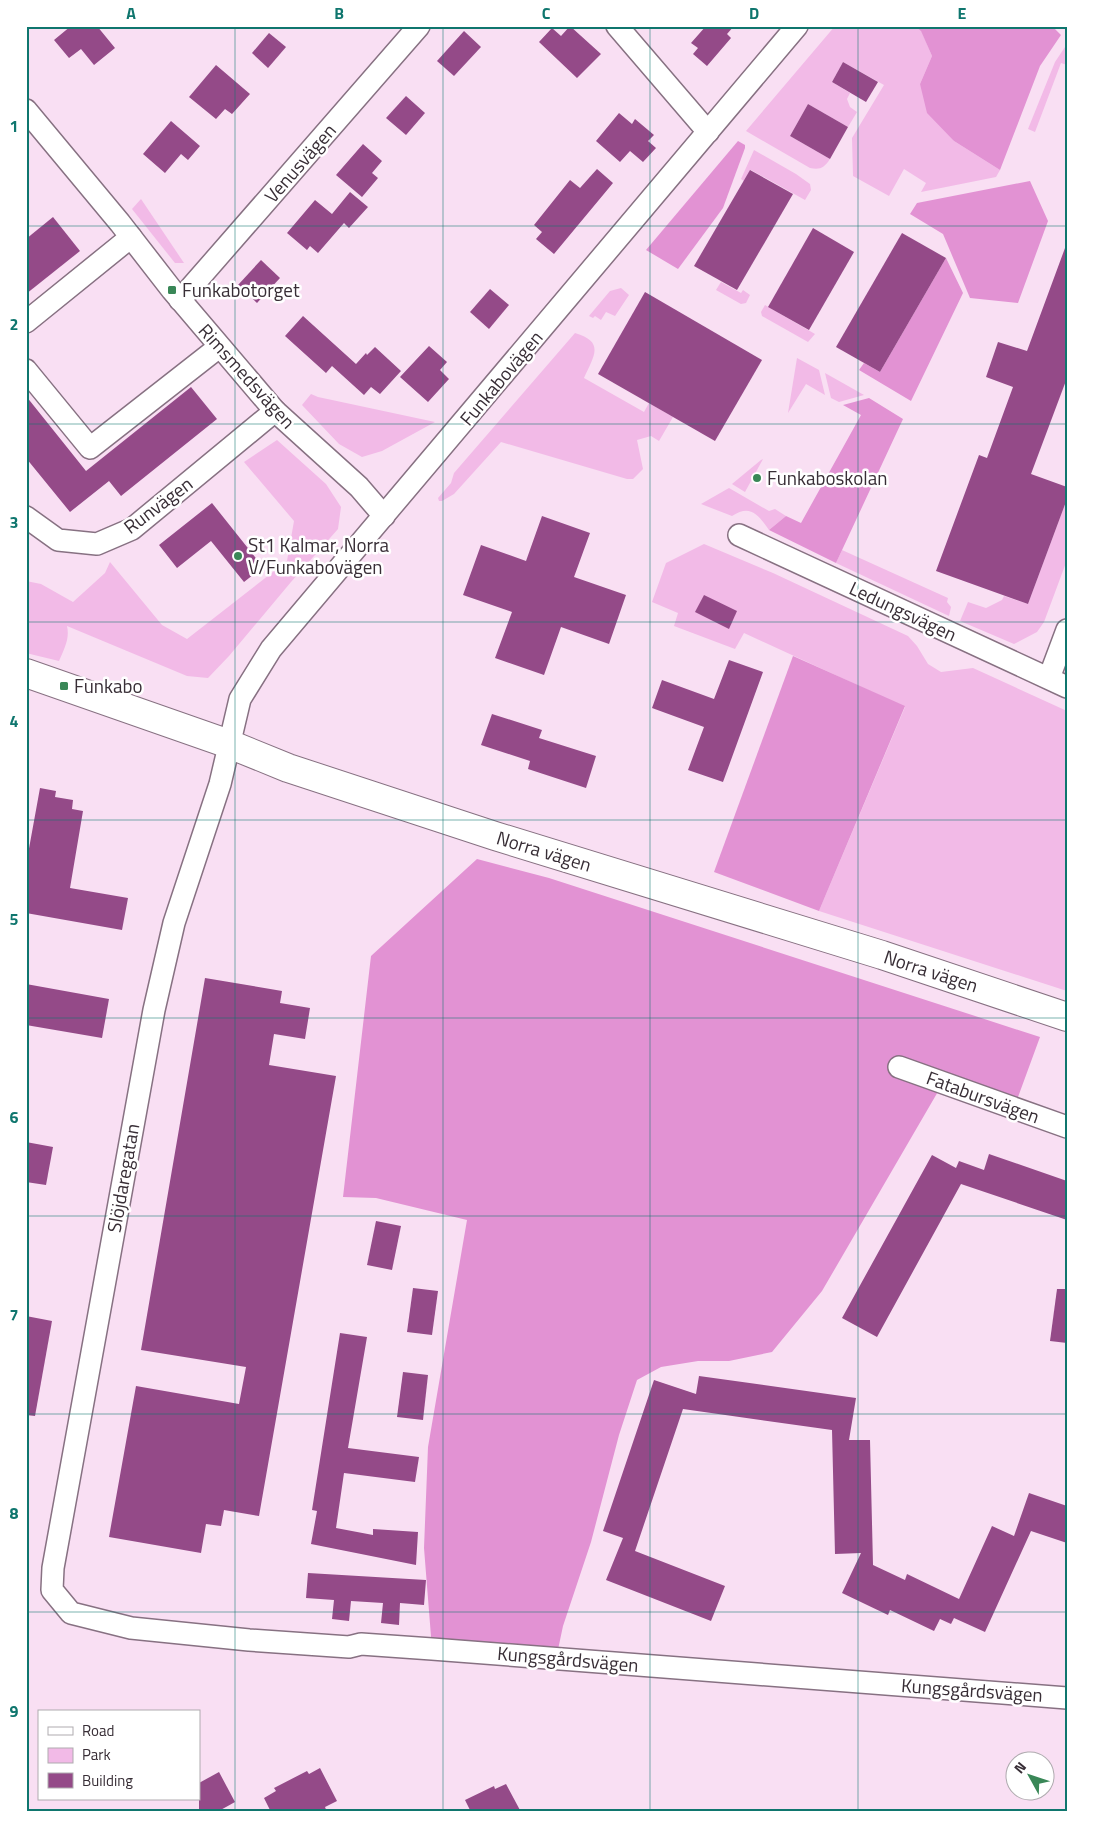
<svg xmlns="http://www.w3.org/2000/svg" width="1093" height="1838" viewBox="0 0 1093 1838" font-family="'Titillium Web',sans-serif">
<rect width="100%" height="100%" fill="#f9dff3"/>
<g fill="#f2bae7">
<path d="M 835,26 L 915,26 L 921,30 L 932,56 L 920,84 L 954,141 L 1000,170 L 996,177 L 921,192 L 926,183 L 904,169 L 889,196 L 853,176 L 852,138 L 884,85 L 843,62 L 832,82 L 850,93 L 847,99 L 850,107 L 857,112 L 848,127 L 808,104 L 790,136 L 830,159 C 824,168 820,170 810,168 L 746,131 Z"/>
<path d="M 1067,44 L 1067,65 L 1061,63 L 1035,132 L 1028,129 L 1055,62 Z"/>
<path d="M 754,150 L 796,174 L 810,184 L 811,190 L 805,200 L 751,170 L 744,181 L 741,179 Z"/>
<path d="M 141,199 L 184,263 L 175,263 L 132,209 Z"/>
<path d="M 721,282 L 741,293 L 743,290 L 750,295 L 746,303 L 741,304 L 716,290 Z"/>
<path d="M 621,288 L 629,295 L 615,316 L 606,312 L 601,320 L 595,316 L 593,318 L 589,316 L 610,291 Z"/>
<path d="M 765,305 L 815,334 L 808,342 L 762,316 L 761,312 Z"/>
<path d="M 575,333 C 606,342 593,357 584,378 L 644,412 L 649,403 L 673,417 L 659,441 L 651,436 L 637,440 L 643,469 L 633,479 L 627,479 L 501,442 L 454,494 L 442,501 L 439,501 L 438,498 L 451,483 L 454,473 Z"/>
<path d="M 797,358 L 819,370 L 825,395 L 806,384 L 788,413 Z"/>
<path d="M 825,373 L 864,395 L 839,402 L 831,398 Z"/>
<path d="M 311,394 L 318,397 L 435,422 L 382,451 L 362,457 L 339,444 L 302,405 Z"/>
<path d="M 277,440 L 326,484 L 341,507 L 338,529 L 291,582 L 229,656 L 208,678 L 187,676 L 67,626 C 70,639 64,649 59,661 L 26,653 L 26,581 L 41,584 L 73,602 L 105,573 L 110,562 L 162,625 L 187,639 L 287,561 L 294,521 L 244,462 Z"/>
<path d="M 763,459 L 745,492 L 732,484 L 761,460 Z"/>
<path d="M 729,488 L 769,511 L 775,509 L 786,516 L 769,530 C 758,514 750,504 732,516 L 701,504 Z"/>
<path d="M 1067,499 L 1067,560 L 1044,622 L 1037,632 L 1014,644 L 960,621 L 968,602 L 986,608 L 1002,600 L 1004,596 L 1028,604 Z"/>
<path d="M 704,544 L 773,573 L 908,636 L 917,646 L 928,664 L 941,672 L 973,668 L 1067,711 L 1067,991 L 819,911 L 905,707 L 744,633 L 735,649 L 674,626 L 678,613 L 652,602 L 666,563 Z"/>
<path d="M 842,550 L 948,598 L 947,602 L 951,607 L 949,616 L 836,563 Z"/>
</g>
<g fill="#e292d3">
<path d="M 915,26 L 1052,26 L 1061,35 L 1040,66 L 1000,170 L 954,141 L 927,113 L 920,84 L 932,56 L 921,31 Z"/>
<path d="M 738,141 L 745,145 L 745,148 L 723,208 L 678,269 L 646,250 Z"/>
<path d="M 1030,181 L 1048,221 L 1018,303 L 970,298 L 943,234 L 910,214 L 917,203 Z"/>
<path d="M 946,258 L 963,293 L 911,401 L 859,370 L 864,363 L 880,372 Z"/>
<path d="M 869,398 L 903,419 L 836,563 L 769,530 L 786,516 L 801,523 L 861,415 L 843,405 Z"/>
<path d="M 793,656 L 905,706 L 819,911 L 714,872 Z"/>
<path d="M 477,859 L 549,878 L 1040,1037 L 1014,1108 L 943,1083 L 822,1291 L 772,1352 L 729,1361 L 698,1361 L 661,1367 L 637,1380 L 619,1435 L 591,1542 L 563,1626 L 556,1659 L 432,1649 L 424,1548 L 428,1447 L 467,1220 L 376,1198 L 343,1197 L 371,956 Z"/>
</g>
<g fill="#944a88">
<path d="M 71,26 L 97,26 L 115,48 L 94,65 L 81,49 L 69,58 L 54,40 Z"/>
<path d="M 570,26 L 601,54 L 577,78 L 539,42 L 552,28 L 561,36 Z"/>
<path d="M 706,26 L 734,26 L 727,34 L 731,38 L 707,66 L 693,54 L 698,48 L 691,43 Z"/>
<path d="M 464,31 L 481,47 L 454,76 L 437,61 Z"/>
<path d="M 269,33 L 286,47 L 268,68 L 252,53 Z"/>
<path d="M 843,62 L 878,82 L 866,102 L 832,82 Z"/>
<path d="M 216,65 L 250,94 L 232,114 L 225,109 L 216,119 L 189,97 Z"/>
<path d="M 406,96 L 425,113 L 406,135 L 386,118 Z"/>
<path d="M 808,104 L 848,127 L 830,159 L 790,136 Z"/>
<path d="M 619,113 L 632,124 L 635,119 L 654,135 L 648,141 L 656,148 L 643,162 L 630,151 L 620,162 L 596,141 Z"/>
<path d="M 171,121 L 200,146 L 188,160 L 181,154 L 165,173 L 143,154 Z"/>
<path d="M 363,144 L 382,161 L 372,173 L 378,178 L 362,197 L 336,175 Z"/>
<path d="M 597,169 L 613,183 L 554,254 L 536,239 L 542,232 L 534,225 L 570,180 L 580,188 Z"/>
<path d="M 750,170 L 793,194 L 737,290 L 694,266 Z"/>
<path d="M 350,192 L 368,207 L 349,228 L 344,223 L 318,253 L 310,246 L 307,250 L 287,233 L 315,200 L 332,214 Z"/>
<path d="M 53,217 L 80,251 L 26,294 L 26,239 Z"/>
<path d="M 813,228 L 854,252 L 809,330 L 768,307 Z"/>
<path d="M 902,233 L 946,258 L 880,372 L 836,347 Z"/>
<path d="M 1065,248 L 1067,248 L 1067,378 L 1031,474 L 1067,487 L 1067,499 L 1028,604 L 936,571 L 979,455 L 987,458 L 1013,387 L 986,377 L 998,342 L 1027,351 Z"/>
<path d="M 261,260 L 280,278 L 257,303 L 238,285 Z"/>
<path d="M 490,289 L 509,305 L 489,329 L 470,312 Z"/>
<path d="M 645,292 L 762,360 L 715,441 L 598,374 Z"/>
<path d="M 303,316 L 356,364 L 366,353 L 367,355 L 375,347 L 401,371 L 380,394 L 371,387 L 364,395 L 332,366 L 326,373 L 285,336 Z"/>
<path d="M 429,346 L 447,362 L 440,370 L 449,379 L 428,402 L 400,377 Z"/>
<path d="M 191,387 L 217,419 L 121,496 L 109,481 L 70,512 L 26,458 L 26,396 L 86,471 Z"/>
<path d="M 212,503 L 263,567 L 244,582 L 211,541 L 177,568 L 159,545 Z"/>
<path d="M 542,516 L 590,533 L 574,577 L 626,595 L 609,644 L 561,627 L 544,675 L 495,658 L 512,612 L 463,595 L 481,545 L 526,561 Z"/>
<path d="M 704,595 L 737,611 L 729,629 L 695,612 Z"/>
<path d="M 729,660 L 763,672 L 723,782 L 688,770 L 704,727 L 652,708 L 662,680 L 714,699 Z"/>
<path d="M 492,714 L 542,730 L 539,738 L 596,756 L 586,788 L 528,769 L 530,761 L 481,745 Z"/>
<path d="M 40,788 L 56,791 L 55,797 L 73,800 L 72,809 L 83,811 L 70,888 L 128,898 L 122,930 L 26,913 L 26,865 Z"/>
<path d="M 205,978 L 282,991 L 280,1003 L 310,1008 L 305,1039 L 274,1034 L 269,1065 L 336,1076 L 259,1516 L 224,1510 L 221,1526 L 206,1524 L 201,1553 L 109,1537 L 136,1386 L 239,1404 L 246,1367 L 141,1350 Z"/>
<path d="M 26,984 L 109,999 L 102,1038 L 26,1025 Z"/>
<path d="M 26,1142 L 53,1147 L 46,1185 L 26,1182 Z"/>
<path d="M 989,1154 L 1067,1181 L 1067,1220 L 961,1184 L 877,1337 L 842,1318 L 932,1155 L 956,1168 L 959,1161 L 984,1170 Z"/>
<path d="M 376,1221 L 401,1226 L 392,1270 L 367,1265 Z"/>
<path d="M 413,1288 L 438,1291 L 432,1335 L 407,1332 Z"/>
<path d="M 1057,1289 L 1067,1289 L 1067,1343 L 1050,1341 Z"/>
<path d="M 26,1316 L 52,1321 L 35,1416 L 26,1415 Z"/>
<path d="M 340,1333 L 367,1337 L 348,1448 L 419,1457 L 415,1482 L 344,1473 L 336,1528 L 373,1535 L 373,1529 L 418,1532 L 416,1565 L 311,1544 L 317,1511 L 312,1510 Z"/>
<path d="M 403,1372 L 428,1375 L 423,1420 L 397,1417 Z"/>
<path d="M 699,1376 L 856,1398 L 849,1440 L 870,1440 L 873,1565 L 905,1580 L 907,1574 L 959,1599 L 992,1526 L 1014,1536 L 1029,1493 L 1067,1506 L 1067,1543 L 1031,1531 L 985,1632 L 954,1618 L 951,1624 L 940,1619 L 934,1631 L 890,1610 L 888,1615 L 842,1593 L 861,1553 L 835,1554 L 832,1430 L 683,1409 L 635,1551 L 725,1586 L 711,1621 L 606,1580 L 623,1538 L 603,1531 L 654,1380 L 696,1394 Z"/>
<path d="M 308,1573 L 426,1580 L 424,1605 L 400,1603 L 399,1625 L 381,1623 L 383,1603 L 351,1601 L 349,1621 L 332,1619 L 334,1600 L 306,1598 Z"/>
<path d="M 320,1768 L 337,1801 L 325,1807 L 327,1812 L 271,1812 L 264,1798 L 276,1791 L 274,1788 L 307,1771 L 309,1774 Z"/>
<path d="M 219,1772 L 235,1802 L 217,1812 L 199,1812 L 199,1783 Z"/>
<path d="M 506,1784 L 521,1812 L 471,1812 L 465,1800 L 494,1786 L 495,1789 Z"/>
</g>
<g fill="none" stroke-linecap="round" stroke-linejoin="round">
<defs>
<g id="minor">
<path d="M 617,26 L 708,132"/>
<path d="M 797,26 L 271,649 L 240,699 L 220,784 L 174,923 L 154,1010 L 53,1568 L 52,1590 L 71,1613 L 131,1628 L 249,1640 L 349,1647 L 361,1644 L 432,1649 L 1067,1698"/>
<path d="M 26,110 L 120,223 L 172,290 L 275,411 L 359,487 L 384,516"/>
<path d="M 180,300 L 419,26"/>
<path d="M 26,322 L 131,237"/>
<path d="M 26,370 L 90,448 L 219,347"/>
<path d="M 26,517 L 58,540 L 97,544 L 132,529 L 275,411"/>
<path d="M 739,535 L 1067,687"/>
<path d="M 1049,678 L 1067,630"/>
<path d="M 899,1067 L 1067,1127"/>
</g>
<path id="major" d="M 26,673 L 229,744 L 288,768 L 495,836 L 882,955 L 1067,1017"/>
</defs>
<use href="#minor" stroke="#877182" stroke-width="24"/>
<use href="#major" stroke="#877182" stroke-width="30"/>
<use href="#minor" stroke="#fff" stroke-width="21"/>
<use href="#major" stroke="#fff" stroke-width="28"/>
</g>
<path fill="none" stroke="#0f766e" stroke-width="1" stroke-opacity="0.55" d="M 235,26 L 235,1812M 443,26 L 443,1812M 650,26 L 650,1812M 858,26 L 858,1812M 26,226 L 1067,226M 26,424 L 1067,424M 26,622 L 1067,622M 26,820 L 1067,820M 26,1018 L 1067,1018M 26,1216 L 1067,1216M 26,1414 L 1067,1414M 26,1612 L 1067,1612"/>
<g fill="#398757" stroke="#fff" stroke-width="2">
<rect x="167" y="285" width="10" height="10" rx="2.5"/>
<circle cx="757" cy="478" r="5"/>
<circle cx="238" cy="556" r="5"/>
<rect x="59" y="681" width="10" height="10" rx="2.5"/>
</g>
<g text-anchor="middle" stroke-width="5" stroke-linejoin="round" paint-order="stroke">
<g font-size="19" fill="#382e36" stroke="#fff">
<text transform="translate(300 163) rotate(-49)" y="7">Venusvägen</text>
<text transform="translate(247 376) rotate(48)" y="7">Rimsmedsvägen</text>
<text transform="translate(501 378) rotate(-50)" y="7">Funkabovägen</text>
<text transform="translate(158 505) rotate(-37)" y="7">Runvägen</text>
<text transform="translate(903 611) rotate(25)" y="7">Ledungsvägen</text>
<text transform="translate(544 851) rotate(17)" y="7">Norra vägen</text>
<text transform="translate(931 971) rotate(18)" y="7">Norra vägen</text>
<text transform="translate(983 1097) rotate(20)" y="7">Fatabursvägen</text>
<text transform="translate(123 1178) rotate(-80)" y="7">Slöjdaregatan</text>
<text transform="translate(568 1659) rotate(5)" y="7">Kungsgårdsvägen</text>
<text transform="translate(972 1690) rotate(4)" y="7">Kungsgårdsvägen</text>
</g>
<g font-size="19" fill="#382e36" stroke="#fff" text-anchor="start">
<text x="182" y="297">Funkabotorget</text>
<text x="767" y="485">Funkaboskolan</text>
<text x="248" y="552">St1 Kalmar, Norra<tspan x="248" dy="22">V/Funkabovägen</tspan></text>
<text x="74" y="693">Funkabo</text>
</g>
</g>
<rect width="1093" height="1838" fill="none" stroke="#ffffff" stroke-width="55"/>
<rect x="38" y="1710" width="162" height="90" fill="#ffffff" stroke="#afabaf"/>
<rect x="48" y="1727" width="25" height="8" fill="#ffffff" stroke="#afabaf"/>
<text x="82" y="1736" font-size="15" fill="#382e36">Road</text>
<rect x="48" y="1748" width="25" height="15" fill="#f2bae7" stroke="#afabaf"/>
<text x="82" y="1760" font-size="15" fill="#382e36">Park</text>
<rect x="48" y="1773" width="25" height="15" fill="#944a88" stroke="#afabaf"/>
<text x="82" y="1786" font-size="15" fill="#382e36">Building</text>
<g transform="translate(1030 1776) rotate(310)"><circle r="24" fill="#ffffff" stroke="#afabaf"/>
<path d="M0-4L9 19L0 12L-9 19Z" fill="#398757"/>
<text y="-8" font-size="14" font-weight="bold" text-anchor="middle" fill="#382e36">N</text>
</g>
<rect x="28" y="28" width="1038" height="1782" fill="none" stroke="#0f766e" stroke-width="2"/>
<g font-size="16" text-anchor="middle" font-weight="bold" fill="#0f766e">
<text x="131" y="19">A</text>
<text x="339" y="19">B</text>
<text x="546" y="19">C</text>
<text x="754" y="19">D</text>
<text x="962" y="19">E</text>
<text x="14" y="132">1</text>
<text x="14" y="330">2</text>
<text x="14" y="528">3</text>
<text x="14" y="727">4</text>
<text x="14" y="925">5</text>
<text x="14" y="1123">6</text>
<text x="14" y="1321">7</text>
<text x="14" y="1519">8</text>
<text x="14" y="1717">9</text>
</g>
</svg>
